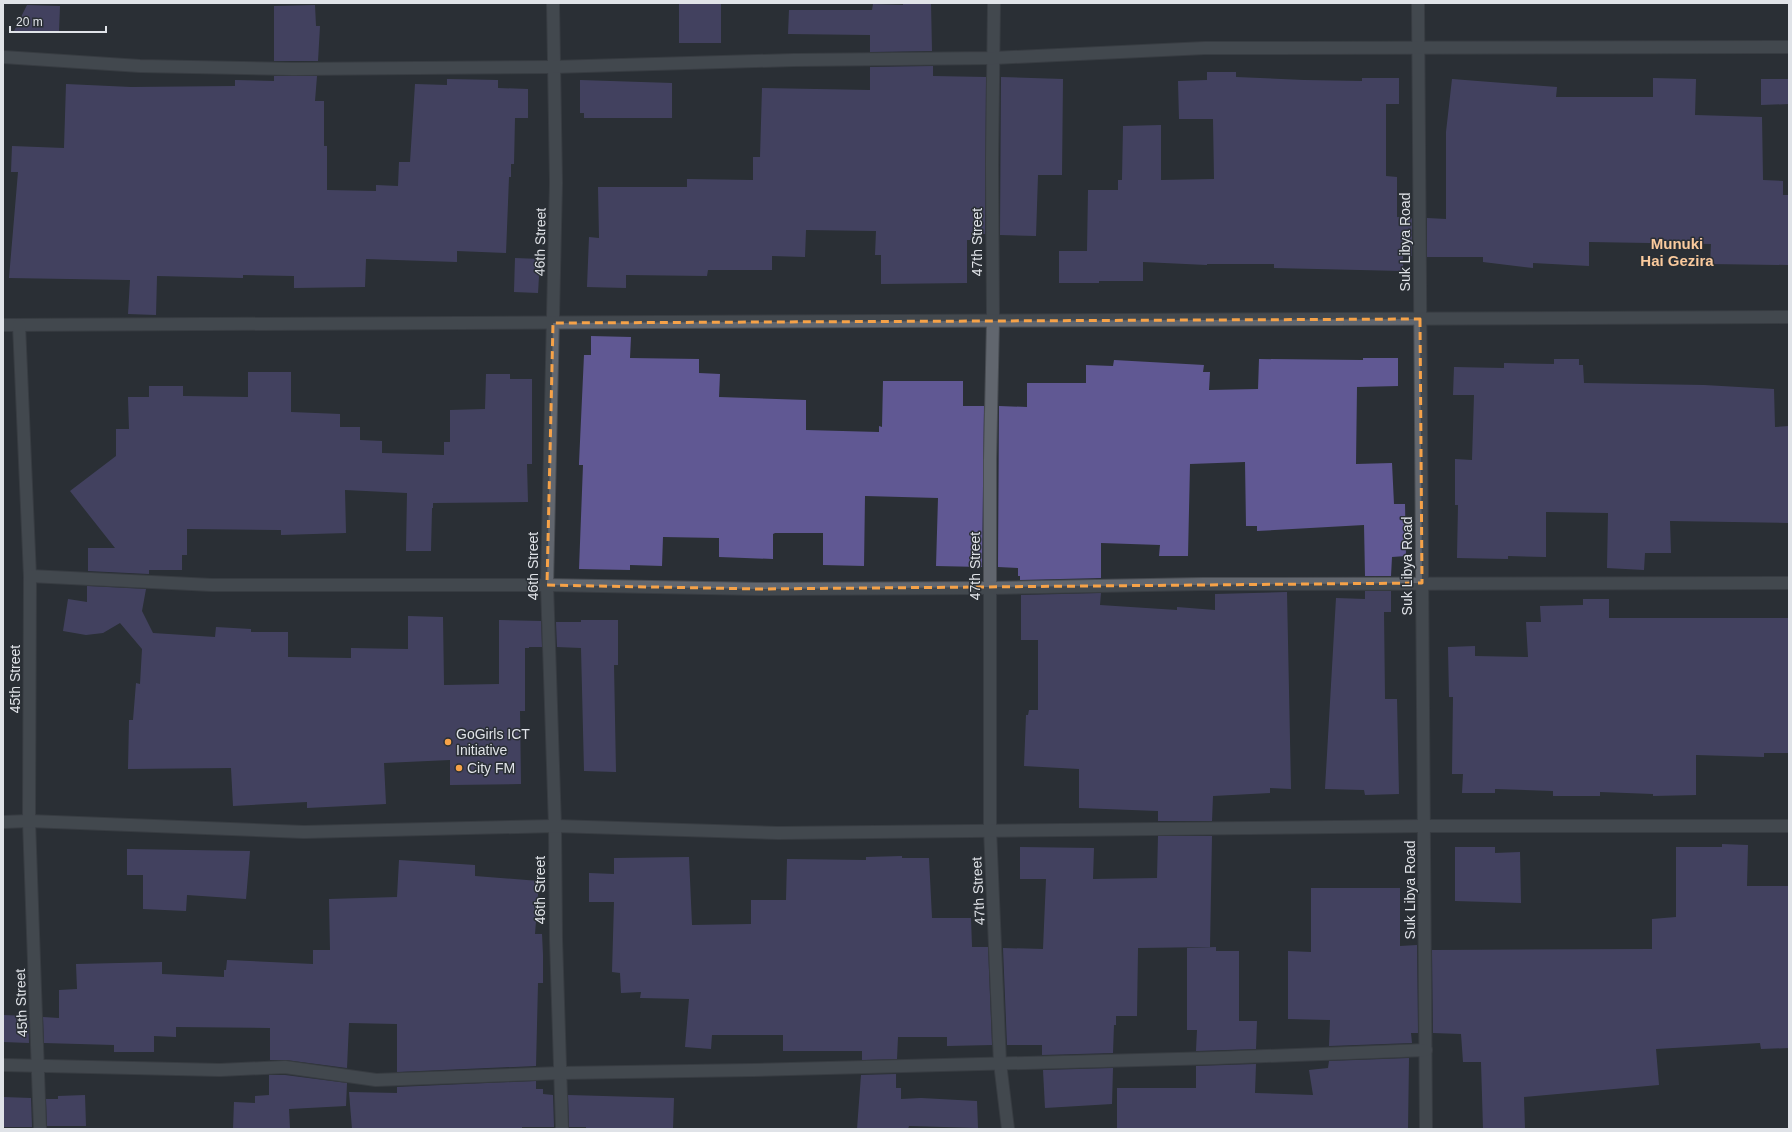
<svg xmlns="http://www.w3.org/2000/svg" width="1792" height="1132" viewBox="0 0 1792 1132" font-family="Helvetica,sans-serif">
<rect width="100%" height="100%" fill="#2a2f35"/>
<g fill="#605893">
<path d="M 721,3 L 721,43 L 679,43 L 679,4 Z"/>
<path d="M 903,3 L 931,3 L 932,51 L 870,52 L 870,35 L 788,34 L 789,10 L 872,10 L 873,4 L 903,5 Z"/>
<path d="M 27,5 L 60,6 L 59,31 L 14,31 Z"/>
<path d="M 315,5 L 316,26 L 320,26 L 318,61 L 274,61 L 274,6 Z"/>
<path d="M 933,66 L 933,76 L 986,77 L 985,234 L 974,234 L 974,240 L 967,240 L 967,283 L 881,284 L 881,255 L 875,255 L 876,231 L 806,230 L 805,257 L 772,256 L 772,270 L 708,270 L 707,276 L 626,275 L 626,288 L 587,287 L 589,237 L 599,238 L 598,187 L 687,187 L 687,179 L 753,180 L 753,157 L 760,157 L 762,88 L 870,90 L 870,67 Z"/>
<path d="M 1207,72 L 1236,72 L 1236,77 L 1304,80 L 1362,81 L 1362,78 L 1399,78 L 1399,104 L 1386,104 L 1386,176 L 1397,177 L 1397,217 L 1412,218 L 1412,256 L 1403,256 L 1403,271 L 1274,268 L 1274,264 L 1207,264 L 1207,265 L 1143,262 L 1143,281 L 1099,281 L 1099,283 L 1059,283 L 1059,251 L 1087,251 L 1088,190 L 1118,190 L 1118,180 L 1122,180 L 1123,126 L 1161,125 L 1161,180 L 1214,179 L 1213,119 L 1179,119 L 1178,81 L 1207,80 Z"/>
<path d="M 274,76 L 317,76 L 315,101 L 324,101 L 324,146 L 327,146 L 327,190 L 376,191 L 376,185 L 398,186 L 399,162 L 410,162 L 415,84 L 447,85 L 447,79 L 498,80 L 498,88 L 528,89 L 528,118 L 515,118 L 514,164 L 511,164 L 511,177 L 509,177 L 506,253 L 457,251 L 457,262 L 366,259 L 365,287 L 294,288 L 294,276 L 243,275 L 243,278 L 157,276 L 156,315 L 128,314 L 130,280 L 9,278 L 18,172 L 11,172 L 12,146 L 64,148 L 66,84 L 131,87 L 235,86 L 235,80 L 274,81 Z"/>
<path d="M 1001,77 L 1063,79 L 1062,175 L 1038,175 L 1036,236 L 1000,235 Z"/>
<path d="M 1653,78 L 1696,79 L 1695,115 L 1762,117 L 1763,180 L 1783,181 L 1783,195 L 1789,195 L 1789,265 L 1710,264 L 1711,244 L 1589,242 L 1589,266 L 1533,263 L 1533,268 L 1483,262 L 1483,257 L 1427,257 L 1427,218 L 1446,219 L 1446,132 L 1452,79 L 1557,87 L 1556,97 L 1653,97 Z"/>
<path d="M 1761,79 L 1789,79 L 1789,104 L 1761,105 Z"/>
<path d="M 580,80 L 672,83 L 672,118 L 584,118 L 584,113 L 580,113 Z"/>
<path d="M 515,258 L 540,259 L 538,293 L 514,292 Z"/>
<path d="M 591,336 L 631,337 L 630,358 L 699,359 L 699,373 L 720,374 L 719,397 L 806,400 L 806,430 L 879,432 L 879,426 L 882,427 L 883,381 L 963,381 L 963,406 L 984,406 L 982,567 L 936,566 L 938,498 L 865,496 L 864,566 L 823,565 L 823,533 L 775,533 L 773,534 L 773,559 L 719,557 L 719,538 L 663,537 L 662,566 L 630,565 L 630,570 L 579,569 L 583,465 L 579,465 L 579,463 L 584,355 L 591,355 Z"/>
<path d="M 1363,358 L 1398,358 L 1398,386 L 1357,387 L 1356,464 L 1392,463 L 1394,504 L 1405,504 L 1406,556 L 1392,557 L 1391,576 L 1365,576 L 1364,525 L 1257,531 L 1257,526 L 1246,526 L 1245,462 L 1190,464 L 1188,556 L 1159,556 L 1160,545 L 1101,543 L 1101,578 L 1020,580 L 1020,576 L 1018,576 L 1018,568 L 998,567 L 999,406 L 1027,407 L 1027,383 L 1086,383 L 1086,365 L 1113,366 L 1114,360 L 1204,365 L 1203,372 L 1210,372 L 1209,390 L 1258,389 L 1259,359 L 1363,360 Z"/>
<path d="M 1554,359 L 1579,359 L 1579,365 L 1583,365 L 1584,383 L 1704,385 L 1774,389 L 1775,427 L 1789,426 L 1789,523 L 1670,521 L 1671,553 L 1645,553 L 1644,570 L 1607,568 L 1608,513 L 1546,512 L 1546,557 L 1508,556 L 1508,559 L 1457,558 L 1458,505 L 1455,505 L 1455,459 L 1472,460 L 1474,395 L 1453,395 L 1454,367 L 1504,368 L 1504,363 L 1554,364 Z"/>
<path d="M 248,372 L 291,372 L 291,412 L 340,414 L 340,427 L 360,427 L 360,440 L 382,441 L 382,453 L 444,455 L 444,442 L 450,442 L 450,410 L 485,409 L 486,374 L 510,374 L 510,379 L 532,379 L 532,464 L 527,464 L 528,502 L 433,503 L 433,508 L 432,508 L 431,551 L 406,551 L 407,493 L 345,490 L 346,533 L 281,535 L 281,530 L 187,529 L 187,555 L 182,555 L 182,570 L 149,570 L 149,574 L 88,571 L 88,548 L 115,548 L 70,491 L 116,456 L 116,429 L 129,429 L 128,397 L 149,397 L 149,386 L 183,386 L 183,396 L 248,397 Z"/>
<path d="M 87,586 L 146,589 L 142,611 L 153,633 L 215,637 L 216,627 L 251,629 L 251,632 L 288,632 L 288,657 L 351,658 L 351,648 L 408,649 L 408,616 L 443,617 L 444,685 L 499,684 L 499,620 L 541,621 L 542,647 L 529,647 L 529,648 L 525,648 L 525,711 L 520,711 L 521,784 L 450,785 L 450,760 L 384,763 L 386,804 L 307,808 L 307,802 L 233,806 L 231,768 L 128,769 L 129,720 L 133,720 L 136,683 L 140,684 L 142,649 L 120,623 L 103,633 L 86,635 L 63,631 L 68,599 L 87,602 Z"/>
<path d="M 1365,591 L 1391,591 L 1391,612 L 1384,612 L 1385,699 L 1397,699 L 1399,794 L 1365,795 L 1364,790 L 1325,789 L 1336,598 L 1365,599 Z"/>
<path d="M 1287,592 L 1291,789 L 1270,788 L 1270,793 L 1213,796 L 1212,821 L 1158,821 L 1158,811 L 1079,808 L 1079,769 L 1024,766 L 1026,715 L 1028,715 L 1029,710 L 1038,710 L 1038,640 L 1021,640 L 1021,595 L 1101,593 L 1100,605 L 1177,610 L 1177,607 L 1215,610 L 1215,594 Z"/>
<path d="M 1583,599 L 1609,599 L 1609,618 L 1789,618 L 1789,753 L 1764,753 L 1764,757 L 1696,755 L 1696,795 L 1653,796 L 1653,794 L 1600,792 L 1600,796 L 1553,796 L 1553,791 L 1495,789 L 1495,793 L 1462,793 L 1463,774 L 1452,774 L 1453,697 L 1449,697 L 1448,647 L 1475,646 L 1475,656 L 1528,657 L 1526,622 L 1541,622 L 1540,606 L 1583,605 Z"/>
<path d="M 581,620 L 618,620 L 618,665 L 614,665 L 616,772 L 584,771 L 581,648 L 557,647 L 556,622 L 581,622 Z"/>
<path d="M 1158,836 L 1212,836 L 1210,947 L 1138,948 L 1137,1016 L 1116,1016 L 1116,1025 L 1114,1025 L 1113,1053 L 1042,1055 L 1042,1045 L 1007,1045 L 1003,948 L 1043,949 L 1046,879 L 1020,879 L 1020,847 L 1094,848 L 1093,879 L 1157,878 Z"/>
<path d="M 1722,844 L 1748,845 L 1747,886 L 1789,886 L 1789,1048 L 1761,1049 L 1760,1043 L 1656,1049 L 1659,1085 L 1524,1097 L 1525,1129 L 1483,1129 L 1481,1062 L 1463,1062 L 1461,1034 L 1433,1033 L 1432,950 L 1652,949 L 1652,919 L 1676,917 L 1676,847 L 1722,847 Z"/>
<path d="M 1455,847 L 1495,847 L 1495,853 L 1520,852 L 1521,903 L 1455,901 Z"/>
<path d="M 127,849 L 250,851 L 246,899 L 187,895 L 186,911 L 143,909 L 143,875 L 127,875 Z"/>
<path d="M 902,856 L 902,858 L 929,858 L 932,918 L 971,918 L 972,947 L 988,947 L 992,1045 L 947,1046 L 947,1037 L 898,1037 L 897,1059 L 862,1060 L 862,1051 L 783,1051 L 783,1035 L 712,1035 L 711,1049 L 685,1047 L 689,999 L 640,998 L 641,992 L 621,993 L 620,973 L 612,972 L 614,902 L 589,902 L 589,873 L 614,874 L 614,858 L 689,857 L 692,925 L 751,924 L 751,900 L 786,900 L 787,859 L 866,860 L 866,857 Z"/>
<path d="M 399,860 L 475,865 L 475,876 L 539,881 L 535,934 L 542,934 L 543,955 L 543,983 L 538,983 L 536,1066 L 397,1072 L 397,1024 L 349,1023 L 347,1068 L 286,1060 L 270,1060 L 270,1028 L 176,1027 L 176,1037 L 154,1036 L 154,1052 L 114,1052 L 114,1045 L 44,1043 L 43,1017 L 59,1018 L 59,990 L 77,989 L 76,964 L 162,962 L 162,974 L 224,977 L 224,970 L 226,970 L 227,960 L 313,964 L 313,950 L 330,950 L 329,899 L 397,897 Z"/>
<path d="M 1311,888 L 1400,888 L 1400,946 L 1417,945 L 1418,1033 L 1411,1033 L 1412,1043 L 1329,1046 L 1330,1020 L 1288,1019 L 1288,951 L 1311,952 Z"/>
<path d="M 1216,947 L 1216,951 L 1239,951 L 1239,1021 L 1257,1021 L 1256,1049 L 1196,1051 L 1197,1030 L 1187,1030 L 1187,948 Z"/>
<path d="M 3,1015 L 28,1016 L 29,1043 L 3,1042 Z"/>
<path d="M 1409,1058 L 1408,1129 L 1213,1128 L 1213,1129 L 1117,1129 L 1117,1088 L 1196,1088 L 1196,1066 L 1256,1064 L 1255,1093 L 1313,1095 L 1309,1070 L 1328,1068 L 1329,1061 Z"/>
<path d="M 1113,1068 L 1112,1104 L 1045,1108 L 1043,1070 Z"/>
<path d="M 896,1074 L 896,1088 L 901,1088 L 901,1099 L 921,1098 L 977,1101 L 978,1128 L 909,1126 L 908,1129 L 857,1129 L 861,1075 Z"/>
<path d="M 269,1075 L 285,1075 L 347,1083 L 346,1106 L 289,1109 L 290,1129 L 233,1129 L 234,1102 L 255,1103 L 255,1096 L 269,1095 Z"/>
<path d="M 536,1081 L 536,1089 L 543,1089 L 543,1094 L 553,1095 L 554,1127 L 522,1127 L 522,1129 L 352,1129 L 349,1092 L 397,1093 L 397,1087 Z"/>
<path d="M 85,1095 L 86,1126 L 47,1126 L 46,1099 L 58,1099 L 58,1096 Z"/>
<path d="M 568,1095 L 674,1098 L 673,1129 L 586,1129 L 586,1127 L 569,1127 Z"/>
<path d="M 3,1097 L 31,1098 L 32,1127 L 3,1127 Z"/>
</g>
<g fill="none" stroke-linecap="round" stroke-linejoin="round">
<defs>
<g id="minor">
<path d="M 553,3 L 556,183 L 547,585 L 555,826 L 556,939 L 562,1129"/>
<path d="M 994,3 L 992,163 L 993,321 L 990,460 L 990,829 L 1000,1063 L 1008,1129"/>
<path d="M 1418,3 L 1426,1129"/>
<path d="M 3,57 L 140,66 L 293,69 L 553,67 L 794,60 L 994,58 L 1205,48 L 1789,47"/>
<path d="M 3,325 L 1789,317"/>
<path d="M 19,325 L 30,576 L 29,821 L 40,1129"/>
<path d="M 30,576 L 212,585 L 547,585 L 758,589 L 990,588 L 1202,584 L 1789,583"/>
<path d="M 3,822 L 29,821 L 304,832 L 555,826 L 778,833 L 1424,826 L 1789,826"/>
<path d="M 3,1065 L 220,1070 L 285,1067 L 376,1080 L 560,1073 L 753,1070 L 1215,1058 L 1426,1050"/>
</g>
</defs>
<use href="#minor" stroke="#484c52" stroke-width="14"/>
<use href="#minor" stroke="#61666e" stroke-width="12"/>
</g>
<path d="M0 0H1792V1132H0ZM 1420,319 L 1422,583 L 758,589 L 547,585 L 553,323 Z" fill="#2a2f35" fill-opacity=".55" fill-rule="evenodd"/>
<path fill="none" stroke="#f6a248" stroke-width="3" stroke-dasharray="8 5" stroke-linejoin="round" d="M 1420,319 L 1422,583 L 758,589 L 547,585 L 553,323 Z"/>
<g fill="#f6a248" stroke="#2a2f35" stroke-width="1.5">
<circle cx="448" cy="742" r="4"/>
<circle cx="459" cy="768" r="4"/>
</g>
<g text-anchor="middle" stroke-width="3" stroke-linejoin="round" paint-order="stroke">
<g font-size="14" fill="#e0e3e8" stroke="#2a2f35">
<text transform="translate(540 242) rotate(-89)" y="5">46th Street</text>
<text transform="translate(977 242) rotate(-90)" y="5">47th Street</text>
<text transform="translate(1405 242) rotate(-90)" y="5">Suk Libya Road</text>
<text transform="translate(533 566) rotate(-90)" y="5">46th Street</text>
<text transform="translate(975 566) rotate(-90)" y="5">47th Street</text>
<text transform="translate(1407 566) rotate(-90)" y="5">Suk Libya Road</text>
<text transform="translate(15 679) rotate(-90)" y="5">45th Street</text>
<text transform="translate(540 890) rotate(-90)" y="5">46th Street</text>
<text transform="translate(1410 890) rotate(-90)" y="5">Suk Libya Road</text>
<text transform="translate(978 891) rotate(-93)" y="5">47th Street</text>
<text transform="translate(21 1003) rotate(-92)" y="5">45th Street</text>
</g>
<g font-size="14" fill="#e0e3e8" stroke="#2a2f35" text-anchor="start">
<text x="456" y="739">GoGirls ICT<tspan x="456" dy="16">Initiative</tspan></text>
<text x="467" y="773">City FM</text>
</g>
<g font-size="15" font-weight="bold" fill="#faca9d" stroke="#2a2f35">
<text x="1677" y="249">Munuki<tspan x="1677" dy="17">Hai Gezira</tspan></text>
</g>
</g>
<rect width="1792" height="1132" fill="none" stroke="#e0e3e8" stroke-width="8"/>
<path d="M10 26v6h96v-6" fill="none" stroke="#e0e3e8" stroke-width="2"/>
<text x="16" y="26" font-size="12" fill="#e0e3e8" stroke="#2a2f35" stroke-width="3" paint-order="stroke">20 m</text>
</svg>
